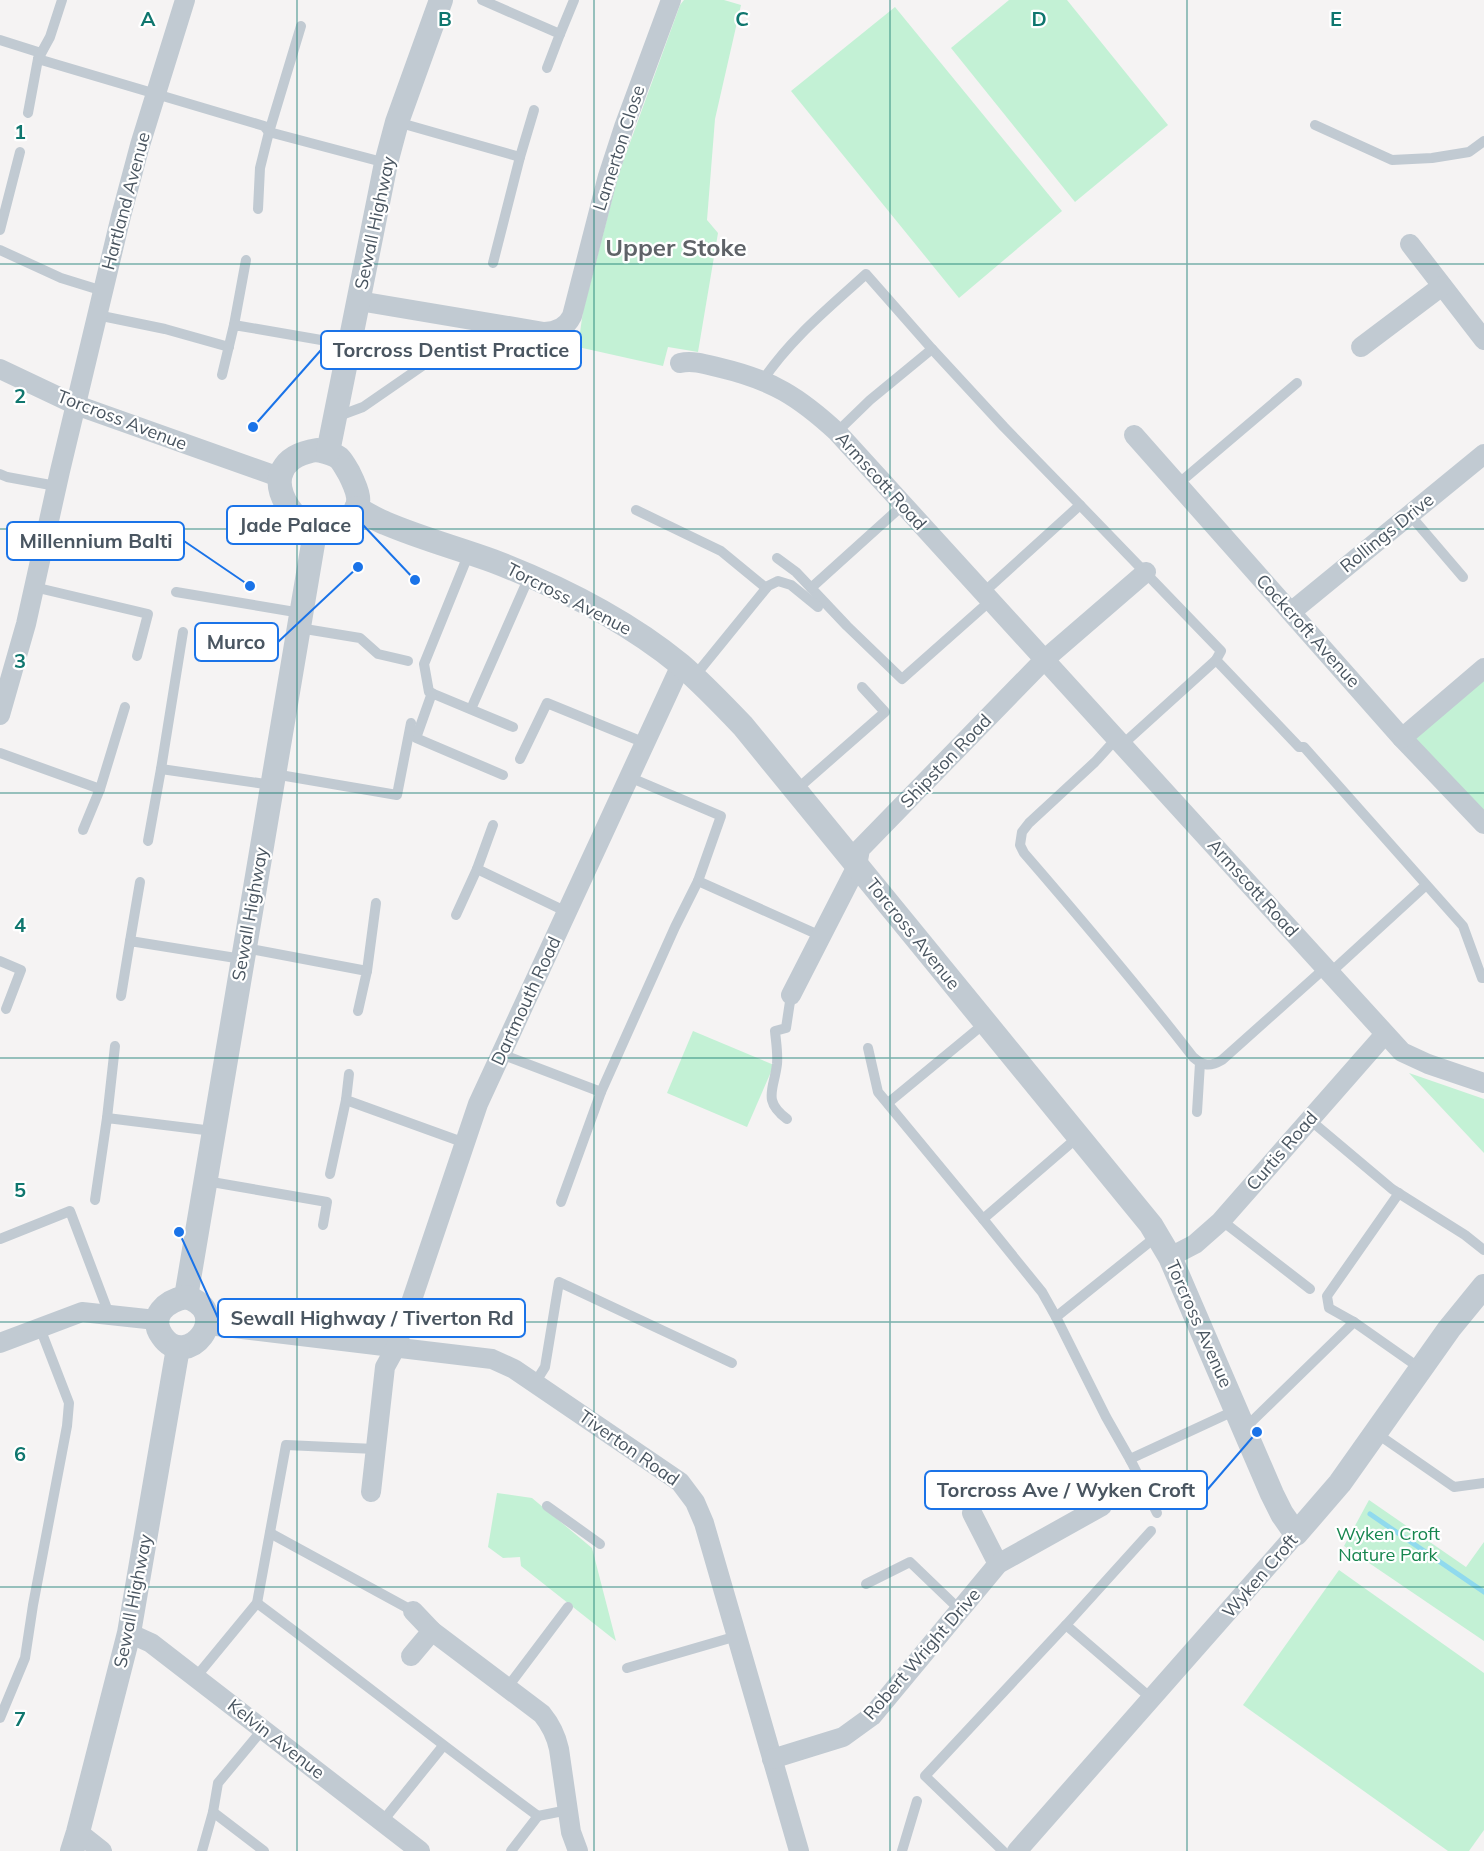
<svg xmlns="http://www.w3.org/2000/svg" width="1484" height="1851" viewBox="0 0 1484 1851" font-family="Mulish,sans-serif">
<rect width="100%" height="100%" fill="#f5f3f3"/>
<g fill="#c3f1d5">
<path d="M 684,0 L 724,0 L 741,5 L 715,119 L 707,220 L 718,233 L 698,352 L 668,347 L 663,366 L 578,347 L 583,311 L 619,173 L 680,5 Z"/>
<path d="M 1009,0 L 1067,0 L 1168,125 L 1075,202 L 951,48 Z"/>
<path d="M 895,7 L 1062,211 L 959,298 L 791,91 Z"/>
<path d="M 1484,674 L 1484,818 L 1408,736 Z"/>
<path d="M 693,1031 L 774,1065 L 747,1127 L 667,1093 Z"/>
<path d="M 1409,1073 L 1484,1099 L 1484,1153 Z"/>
<path d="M 497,1493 L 532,1498 L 592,1548 L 616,1641 L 521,1566 L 520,1557 L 503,1558 L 488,1547 Z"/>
<path d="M 1369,1500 L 1466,1567 L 1484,1542 L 1484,1641 L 1344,1546 Z"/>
<path d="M 1339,1570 L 1484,1673 L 1484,1830 L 1469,1851 L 1448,1851 L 1243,1705 Z"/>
</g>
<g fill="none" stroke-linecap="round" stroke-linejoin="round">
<path stroke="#90daee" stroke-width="5" d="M 1370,1514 L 1484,1592"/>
<g stroke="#c1cad2" stroke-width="10">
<path d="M 482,0 L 560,34 L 547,68"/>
<path d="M 560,34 L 574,0"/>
<path d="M 0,40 L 41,53"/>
<path d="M 38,59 L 264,126 L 269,132 L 301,26"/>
<path d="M 28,113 L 38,59 L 50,37 L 62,0"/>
<path d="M 397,122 L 520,157 L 493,263"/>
<path d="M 1315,125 L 1392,160 L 1432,158 L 1469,152 L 1484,141"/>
<path d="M 520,157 L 534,110"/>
<path d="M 258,209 L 260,168 L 269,132 L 386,163"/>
<path d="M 0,230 L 20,152"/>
<path d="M 0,250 L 61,278 L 103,291"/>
<path d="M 97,315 L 165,329 L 229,347"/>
<path d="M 234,325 L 246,260"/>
<path d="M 932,349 L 1004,427 L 1080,505 L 983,593"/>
<path d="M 222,375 L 234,325 L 350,345"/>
<path d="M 763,380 C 791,338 830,307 866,274 L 932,349 L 870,400 L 837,432"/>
<path d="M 336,417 L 363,407 L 431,360"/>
<path d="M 0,474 L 7,477 L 56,486"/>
<path d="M 1178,484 L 1297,383"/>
<path d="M 1080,505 L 1221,651 L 1216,660"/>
<path d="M 636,510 L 721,551 L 766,588"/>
<path d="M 1410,515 L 1463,577"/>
<path d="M 469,553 L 424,664 L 429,692 L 513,727"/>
<path d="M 777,558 L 796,572 L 847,626 L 902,679 L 990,601"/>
<path d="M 34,587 L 148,614 L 137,656"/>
<path d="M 811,588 L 903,505"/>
<path d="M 176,592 L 301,613"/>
<path d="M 299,628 L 360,638 L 378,654 L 408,661"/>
<path d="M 183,632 L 161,769 L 272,785"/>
<path d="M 694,677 L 768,586 L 778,581 L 791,585 L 818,607"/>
<path d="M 432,693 L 416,738 L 503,775"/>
<path d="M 471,709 L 529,577"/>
<path d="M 1116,739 L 1095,762 L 1029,823 L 1022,832 L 1020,845 L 1024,853 C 1082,920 1139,987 1193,1057 C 1203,1066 1210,1067 1222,1060 L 1325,968"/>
<path d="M 1122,745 L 1216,660 L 1299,747 L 1304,747 L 1463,926 L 1482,978 L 1484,978"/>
<path d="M 0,753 L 100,789 L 125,707"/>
<path d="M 520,759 L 547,703 L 645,743"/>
<path d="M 274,774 L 397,795 L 411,723"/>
<path d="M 629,777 L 721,816 L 698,881"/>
<path d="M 796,790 L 885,712 L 862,687"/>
<path d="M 493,825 L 477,869 L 567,912"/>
<path d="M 83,830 L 100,789"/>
<path d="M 148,841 L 161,769"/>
<path d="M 456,915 L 477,869"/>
<path d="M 130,941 L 140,882"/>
<path d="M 245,948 L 367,971 L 358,1011"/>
<path d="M 0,961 L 21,970 L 6,1009"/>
<path d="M 367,971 L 376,903"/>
<path d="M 1330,973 L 1425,886"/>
<path d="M 121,996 L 130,941 L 242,959"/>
<path d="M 868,1048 L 878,1092 L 983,1219"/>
<path d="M 501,1054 L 601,1092 L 675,927 L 698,881 L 821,936"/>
<path d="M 349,1074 L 346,1100 L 465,1143"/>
<path d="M 888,1103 L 985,1023"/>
<path d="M 1197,1112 L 1200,1063"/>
<path d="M 107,1118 L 115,1046"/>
<path d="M 787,1119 C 762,1100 774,1090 777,1064 C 778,1053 776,1042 775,1031 L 786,1028 L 791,995"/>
<path d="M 1310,1120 L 1392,1189 L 1465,1235 L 1484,1250"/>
<path d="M 330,1174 L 346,1100"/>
<path d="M 206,1181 L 327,1202 L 323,1225"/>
<path d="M 95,1200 L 107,1118 L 213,1131"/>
<path d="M 561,1202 L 601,1092"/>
<path d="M 1221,1220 L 1310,1289"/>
<path d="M 0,1239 L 70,1211 L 109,1314"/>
<path d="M 1056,1317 L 1042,1292 L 983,1219 L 1078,1137"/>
<path d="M 1354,1322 L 1329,1308 L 1327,1296 L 1399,1193"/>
<path d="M 535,1383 L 545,1367 L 559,1282 L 732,1363"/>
<path d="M 1244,1429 L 1354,1322 L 1421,1369"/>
<path d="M 1376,1433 L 1454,1487 L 1484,1483"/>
<path d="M 1131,1461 L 1106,1417 L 1056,1317 L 1157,1236"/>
<path d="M 547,1506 L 600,1544"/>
<path d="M 1157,1513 L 1130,1459 L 1236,1410"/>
<path d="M 1151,1531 L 1066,1625 L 1152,1699"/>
<path d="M 270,1533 L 413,1611"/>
<path d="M 866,1584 L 910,1562 L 960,1610"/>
<path d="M 257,1603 C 351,1673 443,1746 538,1816 L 511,1851"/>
<path d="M 627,1668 L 737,1636"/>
<path d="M 196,1677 L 257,1603 L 286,1445 L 375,1449"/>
<path d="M 507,1688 L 568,1607"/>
<path d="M 0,1718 L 25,1658 L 33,1605 L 67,1426 L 69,1403 L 40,1328"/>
<path d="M 213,1812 L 264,1851"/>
<path d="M 538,1816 L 568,1810"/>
<path d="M 382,1822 L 443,1746"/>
<path d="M 202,1851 L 213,1812 L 218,1783 L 263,1729"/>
<path d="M 902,1851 L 917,1801"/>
<path d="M 1003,1851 L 925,1776 L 1066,1625"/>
</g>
<g stroke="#c1cad2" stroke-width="20">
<path d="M 1410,244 L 1484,340"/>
<path d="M 359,301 L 544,332 C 556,332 566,328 572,316 L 608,176 L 624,127 L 671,0"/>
<path d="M 1361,347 L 1442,286"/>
<path d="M 680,363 C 694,360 708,365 721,368 C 772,380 799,397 837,432 L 1402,1052 L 1428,1064 L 1484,1083"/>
<path d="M 0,369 L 76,405 L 279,477"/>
<path d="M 1134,435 L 1402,738 L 1484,824"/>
<path d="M 1291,612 L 1484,454"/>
<path d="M 0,715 L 26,624 L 60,471 L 121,216 L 140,145 L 185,0"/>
<path d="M 1402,738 L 1484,668"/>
<path d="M 791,995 L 857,866 L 860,849 L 1044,660 L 1146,572"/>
<path d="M 1170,1257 L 1195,1244 L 1220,1222 L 1385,1034"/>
<path d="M 208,1325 L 492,1359 L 514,1369 L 680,1482 L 695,1502 L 704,1523 L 799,1851"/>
<path d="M 0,1343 L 82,1312 L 156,1320"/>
<path d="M 371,1492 L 385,1367 L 396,1347 L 478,1104 L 681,665"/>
<path d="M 972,1513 L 998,1564"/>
<path d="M 413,1611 L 432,1631 L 542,1714 C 551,1725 556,1735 559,1749 L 571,1832 L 578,1851"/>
<path d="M 129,1633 L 151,1643 L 420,1851"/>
<path d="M 411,1656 L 432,1631"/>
<path d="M 772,1759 L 843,1737 L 872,1716 L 998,1564 L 1102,1506"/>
<path d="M 78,1832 L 102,1851"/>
<path d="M 1017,1851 L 1296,1534"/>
</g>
<g stroke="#c1cad2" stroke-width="24">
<path d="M 317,450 C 325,452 332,453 339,458 C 343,462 346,468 349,473 C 357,489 365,505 349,519 C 337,529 316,539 303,526 C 298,521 294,514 289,508 C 269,478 283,455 317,450 Z"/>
<path d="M 328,452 L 386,163 L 397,122 L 441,0"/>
<path d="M 356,508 C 366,513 375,519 385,523 C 420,538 457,548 493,561 C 558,586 626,620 681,665 C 703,684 723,705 743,726 L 1151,1225 L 1170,1257 L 1272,1494 L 1282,1514 L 1296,1534 L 1340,1483 L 1449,1329 L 1484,1286"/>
<path d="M 186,1297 L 315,532"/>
<path d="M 186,1297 C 235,1312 187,1372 162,1336 C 148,1316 166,1301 186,1297 Z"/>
<path d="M 72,1851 L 78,1832 L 129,1633 L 178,1348"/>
</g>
</g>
<path fill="none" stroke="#0f766e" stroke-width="1.5" stroke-opacity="0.55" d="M 297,0 L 297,1851M 594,0 L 594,1851M 890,0 L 890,1851M 1187,0 L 1187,1851M 0,264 L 1484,264M 0,529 L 1484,529M 0,793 L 1484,793M 0,1058 L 1484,1058M 0,1322 L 1484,1322M 0,1587 L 1484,1587"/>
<g text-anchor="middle" stroke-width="4.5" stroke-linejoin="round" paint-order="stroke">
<g font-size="18" fill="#4a5661" stroke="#fff">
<text transform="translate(619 148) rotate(-72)" y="6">Lamerton Close</text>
<text transform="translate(126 201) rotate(-75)" y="6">Hartland Avenue</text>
<text transform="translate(375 223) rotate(-78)" y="6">Sewall Highway</text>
<text transform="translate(122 420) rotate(21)" y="6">Torcross Avenue</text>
<text transform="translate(881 481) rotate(48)" y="6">Armscott Road</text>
<text transform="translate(1387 533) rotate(-39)" y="6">Rollings Drive</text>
<text transform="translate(569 599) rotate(27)" y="6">Torcross Avenue</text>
<text transform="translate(1308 631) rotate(48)" y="6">Cockcroft Avenue</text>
<text transform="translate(946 761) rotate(-46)" y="6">Shipston Road</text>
<text transform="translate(1253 888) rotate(48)" y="6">Armscott Road</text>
<text transform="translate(250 914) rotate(-80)" y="6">Sewall Highway</text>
<text transform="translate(913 934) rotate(51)" y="6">Torcross Avenue</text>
<text transform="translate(526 1001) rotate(-65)" y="6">Dartmouth Road</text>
<text transform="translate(1282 1151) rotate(-49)" y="6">Curtis Road</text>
<text transform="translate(1199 1324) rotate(66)" y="6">Torcross Avenue</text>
<text transform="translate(629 1448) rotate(35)" y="6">Tiverton Road</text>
<text transform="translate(1260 1576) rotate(-49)" y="6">Wyken Croft</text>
<text transform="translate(133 1601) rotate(-79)" y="6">Sewall Highway</text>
<text transform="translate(922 1654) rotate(-49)" y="6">Robert Wright Drive</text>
<text transform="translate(276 1739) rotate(38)" y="6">Kelvin Avenue</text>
</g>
<g font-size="18" fill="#17864f" stroke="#fff">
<text x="1388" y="1540">Wyken Croft<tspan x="1388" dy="21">Nature Park</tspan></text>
</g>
<g font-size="24" font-weight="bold" fill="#5f6368" stroke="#fff">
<text x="676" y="256">Upper Stoke</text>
</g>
</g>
<g font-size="20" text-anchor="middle" font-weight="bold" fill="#0f766e" stroke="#fff" stroke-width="4.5" stroke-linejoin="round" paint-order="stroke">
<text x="148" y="26">A</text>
<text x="445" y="26">B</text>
<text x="742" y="26">C</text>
<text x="1039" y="26">D</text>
<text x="1336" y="26">E</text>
<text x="20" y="139">1</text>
<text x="20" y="403">2</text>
<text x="20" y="668">3</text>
<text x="20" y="932">4</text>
<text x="20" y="1197">5</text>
<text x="20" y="1461">6</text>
<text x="20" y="1726">7</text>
</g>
<path fill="none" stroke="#1a73e8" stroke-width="2" d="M253 427L321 350M415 580L363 525M250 586L184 541M358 567L278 642M179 1232L218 1318M1257 1432L1207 1490"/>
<g fill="#1a73e8" stroke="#fff" stroke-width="2">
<circle cx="253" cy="427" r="6"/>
<circle cx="415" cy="580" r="6"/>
<circle cx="250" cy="586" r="6"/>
<circle cx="358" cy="567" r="6"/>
<circle cx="179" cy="1232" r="6"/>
<circle cx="1257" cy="1432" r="6"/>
</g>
<g fill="#fff" stroke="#1a73e8" stroke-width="2">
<rect x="321" y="331" width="260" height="38" rx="6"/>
<rect x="227" y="506" width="136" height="38" rx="6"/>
<rect x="7" y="522" width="177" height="38" rx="6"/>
<rect x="195" y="623" width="83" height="38" rx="6"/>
<rect x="218" y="1299" width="307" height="38" rx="6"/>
<rect x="925" y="1471" width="282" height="38" rx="6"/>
</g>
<g font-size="20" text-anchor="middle" font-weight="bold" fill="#4a5661">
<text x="451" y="357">Torcross Dentist Practice</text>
<text x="295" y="532">Jade Palace</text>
<text x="96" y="548">Millennium Balti</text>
<text x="236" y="649">Murco</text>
<text x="372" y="1325">Sewall Highway / Tiverton Rd</text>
<text x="1066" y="1497">Torcross Ave / Wyken Croft</text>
</g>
</svg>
